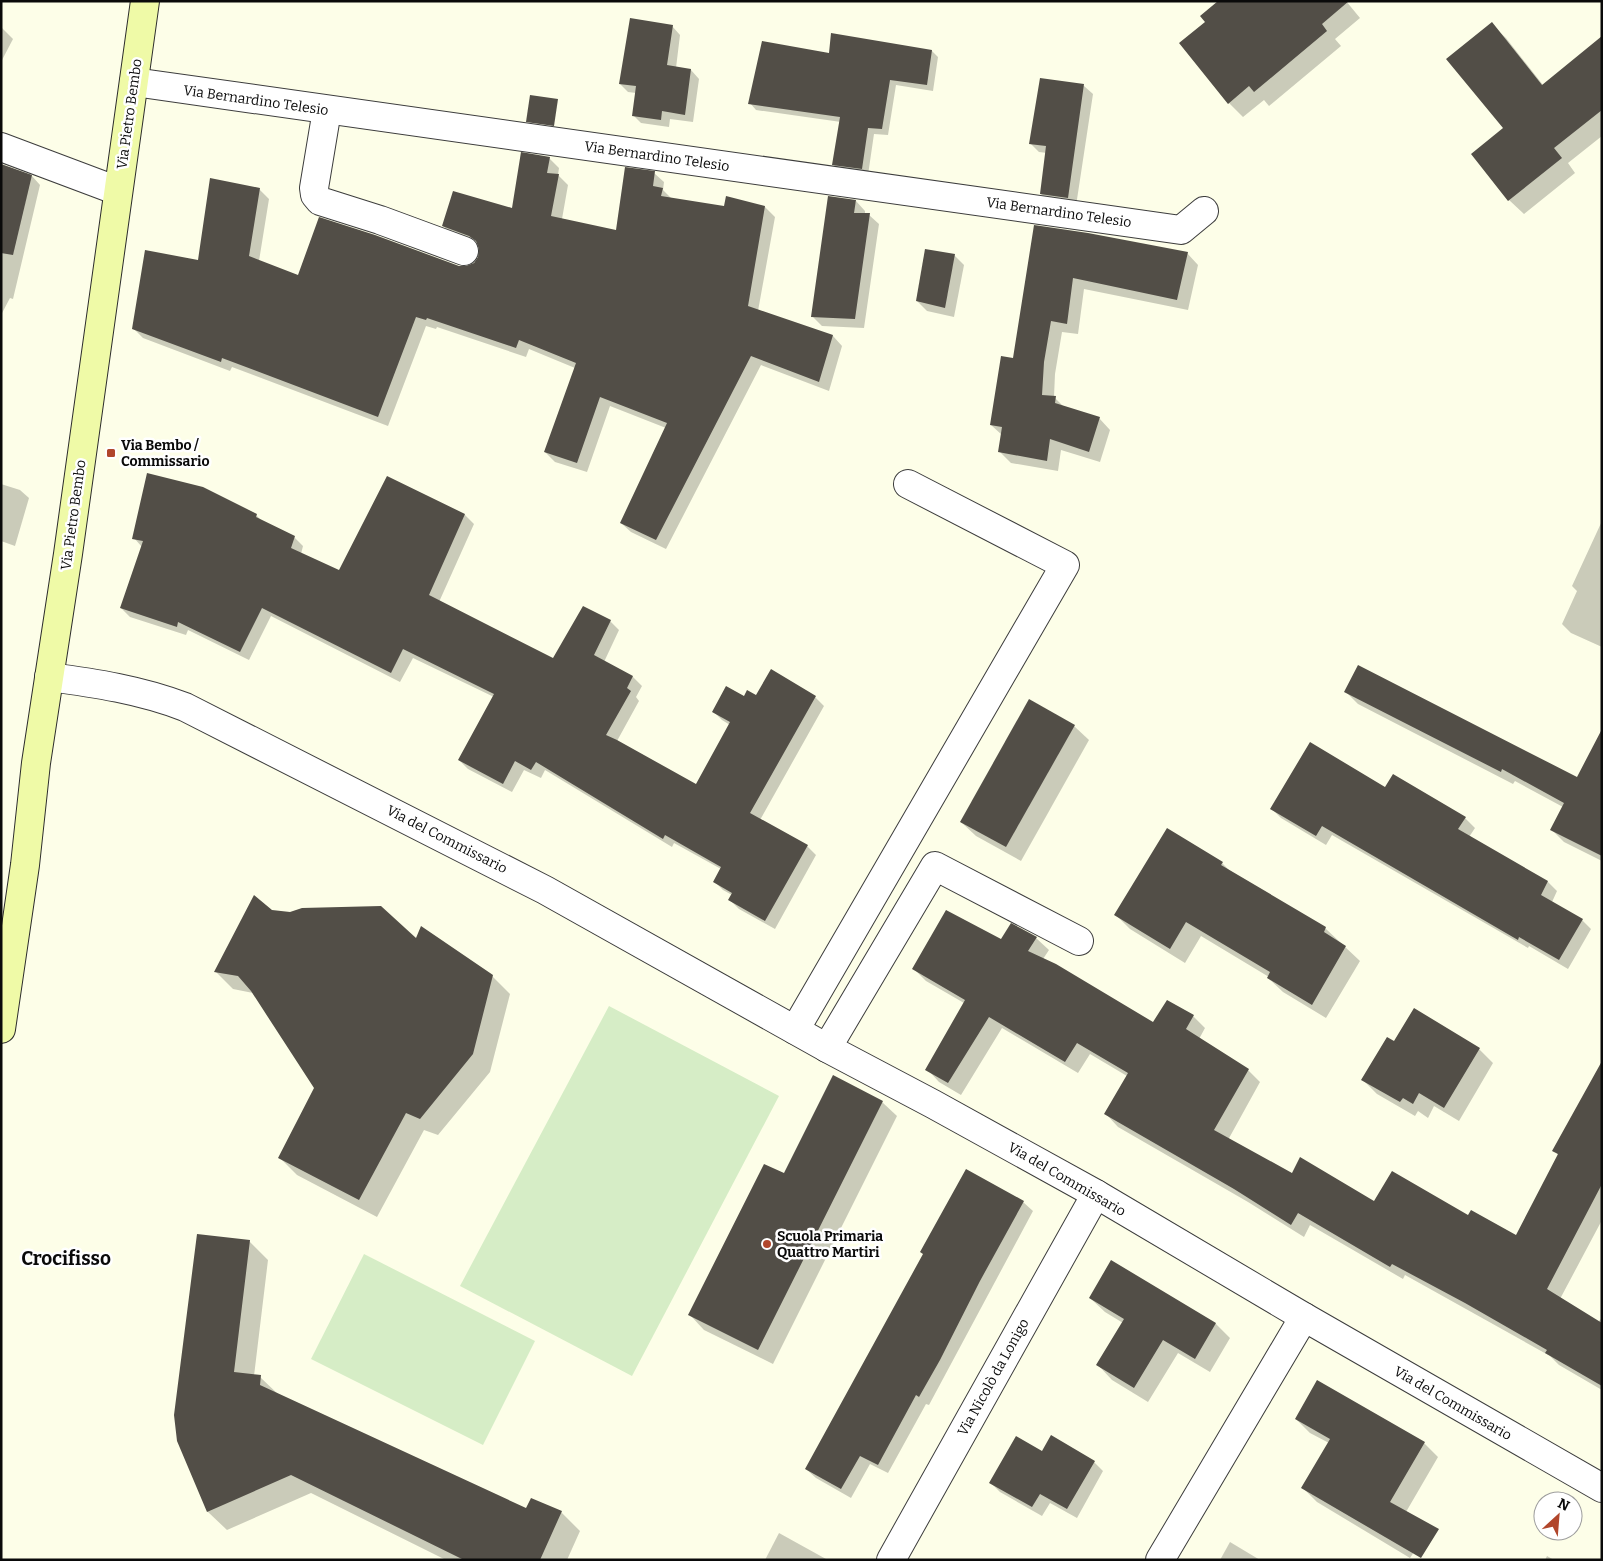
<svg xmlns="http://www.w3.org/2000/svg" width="1603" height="1561" viewBox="0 0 1603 1561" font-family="Bitter,serif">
<rect width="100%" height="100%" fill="#fdfee8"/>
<g fill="#d6edc6">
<path d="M 609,1006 L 779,1096 L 632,1376 L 460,1286 Z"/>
<path d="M 364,1254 L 535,1341 L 483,1445 L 311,1359 Z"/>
</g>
<g fill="#0003">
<path d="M 1346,1 L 1360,18 L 1335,39 L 1341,46 L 1269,106 L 1264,100 L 1243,117 L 1229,103 L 1207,22 Z"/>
<path d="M 1491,24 L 1506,38 L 1543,85 L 1602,58 L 1602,136 L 1568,163 L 1575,173 L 1524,214 L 1509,200 L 1505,129 Z"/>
<path d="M 672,26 L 680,35 L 676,68 L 691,70 L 699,79 L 693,122 L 670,119 L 669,127 L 641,123 L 633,115 L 636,93 L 628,92 L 620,84 Z"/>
<path d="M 1,27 L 13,39 L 1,62 Z"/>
<path d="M 932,51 L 938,57 L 933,91 L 896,85 L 888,135 L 874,134 L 868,175 L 840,171 L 834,165 L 841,122 L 756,110 L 750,103 L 830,55 Z"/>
<path d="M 1041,80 L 1084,86 L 1093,94 L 1076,206 L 1050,203 L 1041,194 L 1047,153 L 1039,152 L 1030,143 Z"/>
<path d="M 549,158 L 559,168 L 558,175 L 568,185 L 562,219 L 617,232 L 654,173 L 664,182 L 663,190 L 672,199 L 725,207 L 765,207 L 775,217 L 758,311 L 833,336 L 842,346 L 829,391 L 761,365 L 666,549 L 631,532 L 621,523 L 666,428 L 610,406 L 587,472 L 555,462 L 545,452 L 575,368 L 529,349 L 526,357 L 437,327 L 436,329 L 426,326 L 388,426 L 232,367 L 230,371 L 143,338 L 133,328 L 200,262 L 259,189 L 269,199 L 259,261 L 299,277 L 466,268 L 474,264 L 480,257 L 479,245 L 453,236 L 443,226 L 513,210 Z"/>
<path d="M 1,164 L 32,176 L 40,185 L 13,299 L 10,298 L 1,315 Z"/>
<path d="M 856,201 L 865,211 L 865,214 L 869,215 L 879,224 L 864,328 L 822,326 L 813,317 Z"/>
<path d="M 1036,226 L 1187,253 L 1198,265 L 1188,310 L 1084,289 L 1078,334 L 1062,332 L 1055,374 L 1054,397 L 1064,407 L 1099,418 L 1110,430 L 1100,462 L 1061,450 L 1058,471 L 1011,463 L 1000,452 L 1002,435 L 991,425 L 1014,359 Z"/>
<path d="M 954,255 L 964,265 L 954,317 L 927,311 L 917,301 Z"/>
<path d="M 388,478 L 465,515 L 474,524 L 439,602 L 553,659 L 610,621 L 619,630 L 604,662 L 633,677 L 642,686 L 636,697 L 639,701 L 617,741 L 696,785 L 730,725 L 722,720 L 713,711 L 745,698 L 756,697 L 815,697 L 824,706 L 760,820 L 807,846 L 816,855 L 775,929 L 739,909 L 730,900 L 732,895 L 723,890 L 714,881 L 721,869 L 674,843 L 672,847 L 545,770 L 541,778 L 524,770 L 512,792 L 468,769 L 459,760 L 494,697 L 413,658 L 400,682 L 271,616 L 249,660 L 188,630 L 186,635 L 130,617 L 121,608 L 142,547 L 134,538 L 256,515 L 263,522 L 294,537 L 303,546 L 301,554 L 340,572 Z"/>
<path d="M 1,484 L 20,490 L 29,498 L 15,546 L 1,541 Z"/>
<path d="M 1602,521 L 1602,647 L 1571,633 L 1562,624 L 1577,591 L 1572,586 Z"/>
<path d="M 1345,691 L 1602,790 L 1602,861 L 1564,842 L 1552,830 L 1563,807 L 1515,781 L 1513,784 L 1358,704 Z"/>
<path d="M 1074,726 L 1089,740 L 1021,861 L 976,836 L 961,822 Z"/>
<path d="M 1393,776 L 1465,818 L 1475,828 L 1469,837 L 1548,882 L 1557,891 L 1552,902 L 1582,920 L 1591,929 L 1568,969 L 1529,946 L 1528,948 L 1332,835 L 1326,845 L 1281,818 L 1272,809 L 1385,789 Z"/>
<path d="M 1222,863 L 1232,873 L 1325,928 L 1360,961 L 1326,1018 L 1283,992 L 1268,978 L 1269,977 L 1201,936 L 1185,963 L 1130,929 L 1116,915 Z"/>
<path d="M 272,911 L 416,940 L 492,976 L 510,994 L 490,1072 L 438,1135 L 424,1130 L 377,1217 L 297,1175 L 280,1158 L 316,1088 L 253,993 L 233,989 L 216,972 Z"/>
<path d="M 1036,938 L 1049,950 L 1043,959 L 1153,1024 L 1193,1016 L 1205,1028 L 1199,1039 L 1248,1070 L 1260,1082 L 1228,1140 L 1292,1175 L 1375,1203 L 1469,1217 L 1517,1236 L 1559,1156 L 1554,1150 L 1602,1064 L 1602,1220 L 1560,1299 L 1598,1322 L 1602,1318 L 1602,1390 L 1559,1365 L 1550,1356 L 1405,1275 L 1403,1279 L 1310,1225 L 1304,1237 L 1248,1202 L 1118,1127 L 1106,1114 L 1127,1076 L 1090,1054 L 1078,1073 L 1002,1028 L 961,1095 L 939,1082 L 927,1069 L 964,1003 L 926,981 L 914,969 L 1001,941 Z"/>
<path d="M 1395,1043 L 1479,1049 L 1493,1063 L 1459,1121 L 1434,1106 L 1428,1118 L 1418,1111 L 1415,1116 L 1377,1094 L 1363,1080 Z"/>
<path d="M 882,1102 L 897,1116 L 773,1364 L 704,1330 L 690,1315 L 784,1175 Z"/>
<path d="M 1023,1202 L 1033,1211 L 929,1405 L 926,1404 L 888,1473 L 870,1464 L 851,1498 L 816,1478 L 806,1469 L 924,1255 Z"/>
<path d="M 249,1241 L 268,1260 L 254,1376 L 260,1377 L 280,1396 L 527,1510 L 561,1512 L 580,1531 L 567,1560 L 446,1560 L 311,1493 L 227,1530 L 208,1512 L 179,1440 Z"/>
<path d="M 1112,1262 L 1216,1324 L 1230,1338 L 1210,1372 L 1178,1353 L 1148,1402 L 1112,1380 L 1098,1365 L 1123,1323 L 1105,1312 L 1090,1298 Z"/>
<path d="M 1296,1419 L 1424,1443 L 1438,1457 L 1406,1512 L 1428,1531 L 1410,1558 L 1317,1502 L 1303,1488 L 1329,1443 L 1310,1433 Z"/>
<path d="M 1042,1452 L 1094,1462 L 1103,1471 L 1077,1518 L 1050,1503 L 1042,1516 L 1000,1492 L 991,1483 Z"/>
<path d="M 779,1533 L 826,1559 L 826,1560 L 765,1560 Z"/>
<path d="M 1230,1542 L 1260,1560 L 1220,1560 Z"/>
<path d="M 1547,1556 L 1554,1560 L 1545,1560 Z"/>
</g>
<g fill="#524e47">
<path d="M 1218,1 L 1349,1 L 1322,24 L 1327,31 L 1254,92 L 1249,86 L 1228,104 L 1179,43 L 1205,22 L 1200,16 Z"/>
<path d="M 630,18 L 673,25 L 667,65 L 691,69 L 685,115 L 662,111 L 661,120 L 632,116 L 636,86 L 619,84 Z"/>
<path d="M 1492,22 L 1542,85 L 1602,36 L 1602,110 L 1554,148 L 1562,158 L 1508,201 L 1471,154 L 1503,128 L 1446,59 Z"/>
<path d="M 831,33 L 932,50 L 927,85 L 890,80 L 882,129 L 868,128 L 862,169 L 832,165 L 840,117 L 748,104 L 762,41 L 829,53 Z"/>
<path d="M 1040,78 L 1084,84 L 1068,198 L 1040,194 L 1046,146 L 1029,144 Z"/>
<path d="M 530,95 L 558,99 L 554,126 L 526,122 Z"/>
<path d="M 521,152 L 550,157 L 547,173 L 559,174 L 551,216 L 616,230 L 625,167 L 655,171 L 653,186 L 663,188 L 661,196 L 724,206 L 726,196 L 765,206 L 748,306 L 833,335 L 819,382 L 751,356 L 656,540 L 620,523 L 667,423 L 600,397 L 577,463 L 544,452 L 576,363 L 519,340 L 516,348 L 427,318 L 426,320 L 416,317 L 378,417 L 222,358 L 221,362 L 132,329 L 145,250 L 198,260 L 210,178 L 260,188 L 249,256 L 298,275 L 319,217 L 375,235 L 459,266 L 466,266 L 474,263 L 478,257 L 479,249 L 476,241 L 469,236 L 442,226 L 453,191 L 512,208 Z"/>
<path d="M 1,164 L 32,175 L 13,255 L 1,253 Z"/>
<path d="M 828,196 L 856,200 L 854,213 L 870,213 L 855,319 L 811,317 Z"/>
<path d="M 1034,225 L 1088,233 L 1188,252 L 1177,300 L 1073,278 L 1067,324 L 1051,321 L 1044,362 L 1042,395 L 1056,396 L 1055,403 L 1100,417 L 1089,452 L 1050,439 L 1047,461 L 998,452 L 1002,427 L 990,425 L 1001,356 L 1013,358 Z"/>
<path d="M 925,249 L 955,254 L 945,308 L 916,301 Z"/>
<path d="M 147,473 L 203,487 L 257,514 L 256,517 L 295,536 L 291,548 L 339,570 L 387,476 L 465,514 L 429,595 L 553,658 L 583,606 L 611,620 L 594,655 L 633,676 L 627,688 L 631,691 L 606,735 L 617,740 L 696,784 L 730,722 L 712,712 L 726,686 L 744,696 L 747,690 L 756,695 L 771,669 L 816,696 L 750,813 L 808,845 L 765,921 L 728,900 L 732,893 L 713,882 L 721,867 L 665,835 L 663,839 L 536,762 L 531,770 L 515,761 L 503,784 L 458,760 L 494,694 L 403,649 L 391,673 L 262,608 L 240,652 L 178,622 L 177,627 L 120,608 L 143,541 L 132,539 Z"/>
<path d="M 1358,665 L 1577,777 L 1602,729 L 1602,856 L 1550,830 L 1564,803 L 1502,769 L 1501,772 L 1344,692 Z"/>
<path d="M 1029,699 L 1075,725 L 1006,847 L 960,822 Z"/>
<path d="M 1310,742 L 1385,787 L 1393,774 L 1466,817 L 1458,829 L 1548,881 L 1541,895 L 1583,919 L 1559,960 L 1519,937 L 1518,940 L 1322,826 L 1316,836 L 1270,809 Z"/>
<path d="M 1167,828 L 1223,862 L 1221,865 L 1326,927 L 1324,932 L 1346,946 L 1312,1005 L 1267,978 L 1270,972 L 1186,922 L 1170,949 L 1114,915 Z"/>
<path d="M 254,895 L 272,910 L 290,912 L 302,908 L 381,906 L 416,938 L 421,926 L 493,975 L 473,1054 L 420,1119 L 406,1113 L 359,1200 L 278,1158 L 314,1088 L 251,991 L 238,976 L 214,972 Z"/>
<path d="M 946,910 L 1001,939 L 1011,923 L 1037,937 L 1028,951 L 1056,964 L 1153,1022 L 1167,1000 L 1194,1015 L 1186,1029 L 1249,1069 L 1214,1130 L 1292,1173 L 1300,1157 L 1374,1201 L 1392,1171 L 1468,1215 L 1471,1210 L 1516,1235 L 1558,1154 L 1552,1151 L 1602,1061 L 1602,1184 L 1547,1289 L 1602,1323 L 1602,1386 L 1545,1353 L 1547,1350 L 1465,1303 L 1392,1264 L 1390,1267 L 1298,1213 L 1291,1225 L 1234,1189 L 1104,1114 L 1128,1073 L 1077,1043 L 1065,1062 L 989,1017 L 948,1083 L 925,1070 L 965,1000 L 912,969 Z"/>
<path d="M 1414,1008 L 1480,1048 L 1444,1108 L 1419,1093 L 1413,1104 L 1403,1098 L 1400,1102 L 1361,1080 L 1387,1037 L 1394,1041 Z"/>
<path d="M 833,1075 L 883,1101 L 758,1350 L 688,1315 L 764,1164 L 784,1173 Z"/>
<path d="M 966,1169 L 1024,1201 L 980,1281 L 940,1360 L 919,1397 L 916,1395 L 878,1465 L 860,1456 L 841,1489 L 805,1469 L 923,1254 L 920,1252 Z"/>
<path d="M 197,1234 L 250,1240 L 234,1372 L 261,1375 L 260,1385 L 526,1508 L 531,1498 L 562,1511 L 540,1560 L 464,1560 L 291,1475 L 207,1512 L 177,1441 L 174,1415 Z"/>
<path d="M 1111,1260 L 1216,1323 L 1195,1359 L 1163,1340 L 1134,1388 L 1096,1365 L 1124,1319 L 1089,1298 Z"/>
<path d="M 1317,1380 L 1425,1442 L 1390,1502 L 1439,1529 L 1421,1558 L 1301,1488 L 1330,1439 L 1295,1419 Z"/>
<path d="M 1051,1435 L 1095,1461 L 1067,1509 L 1040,1494 L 1032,1507 L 989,1483 L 1016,1436 L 1042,1451 Z"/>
</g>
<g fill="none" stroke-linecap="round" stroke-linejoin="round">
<defs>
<g id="street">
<path d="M 134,82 L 1181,230 L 1204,211"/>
<path d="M 327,110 L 314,188 L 315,195 L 320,201 L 380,220 L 464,251"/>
<path d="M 1,147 L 118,191"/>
<path d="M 49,677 C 95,683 141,690 185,707 L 545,890 L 827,1048 L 933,1104 L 1096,1194 L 1304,1317 L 1602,1488"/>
<path d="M 795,1030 L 1065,565 L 908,484"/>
<path d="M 827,1048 L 935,866 L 1079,941"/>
<path d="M 891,1560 L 1096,1194"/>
<path d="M 1160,1560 L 1304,1317"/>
</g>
<path id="secondary" d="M 1,1029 L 25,865 L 36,763 L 68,554 L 145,1"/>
</defs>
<use href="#street" stroke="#3d3d3d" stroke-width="30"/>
<use href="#secondary" stroke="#2c2c2c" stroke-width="30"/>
<use href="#street" stroke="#fff" stroke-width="28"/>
<use href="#secondary" stroke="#effaa7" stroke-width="28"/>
</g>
<g fill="#b1462b" stroke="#fff" stroke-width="2">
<rect x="106" y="448" width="10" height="10" rx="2.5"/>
<circle cx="767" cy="1244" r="5"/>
</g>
<g text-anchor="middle" stroke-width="5" stroke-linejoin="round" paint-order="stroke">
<g font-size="14" fill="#0a0a0a" stroke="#fff">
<text transform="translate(256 100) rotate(8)" y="5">Via Bernardino Telesio</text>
<text transform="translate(129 114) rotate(-82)" y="5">Via Pietro Bembo</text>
<text transform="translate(657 156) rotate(8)" y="5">Via Bernardino Telesio</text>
<text transform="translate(1059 212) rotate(8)" y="5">Via Bernardino Telesio</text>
<text transform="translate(73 515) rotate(-82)" y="5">Via Pietro Bembo</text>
<text transform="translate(447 839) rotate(27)" y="5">Via del Commissario</text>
<text transform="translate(1067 1179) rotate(30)" y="5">Via del Commissario</text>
<text transform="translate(993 1377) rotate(-61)" y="5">Via Nicolò da Lonigo</text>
<text transform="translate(1453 1403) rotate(30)" y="5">Via del Commissario</text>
</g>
<g font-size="14" font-weight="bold" fill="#0a0a0a" stroke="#fff" text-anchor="start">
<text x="121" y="450">Via Bembo /<tspan x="121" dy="16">Commissario</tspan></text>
<text x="777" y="1241">Scuola Primaria<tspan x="777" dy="16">Quattro Martiri</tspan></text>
</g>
<g font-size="19" font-weight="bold" fill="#0a0a0a" stroke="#fff">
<text x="66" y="1265">Crocifisso</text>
</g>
</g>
<rect width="1603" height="1561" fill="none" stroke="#0a0a0a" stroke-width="5"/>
<g transform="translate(1558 1516) rotate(26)"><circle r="24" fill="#ffffff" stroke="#9d9d9d"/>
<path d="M0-4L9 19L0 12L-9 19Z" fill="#b1462b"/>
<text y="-8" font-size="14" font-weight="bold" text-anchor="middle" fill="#0a0a0a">N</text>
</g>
</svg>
